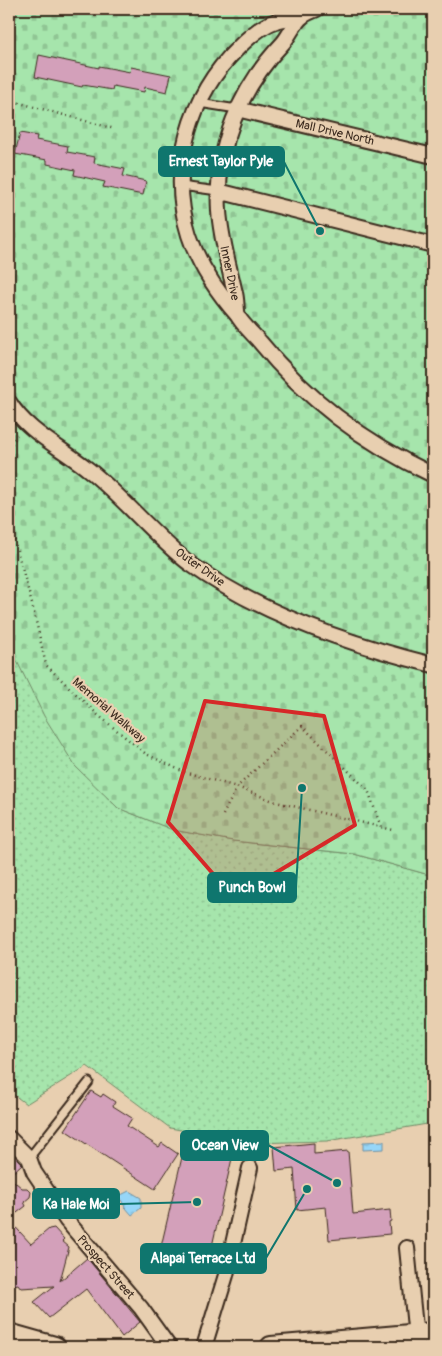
<svg xmlns="http://www.w3.org/2000/svg" width="442" height="1356" viewBox="0 0 442 1356" font-family="Pangolin,sans-serif">
<defs>
<pattern id="grass-dots" width="8" height="8" patternUnits="userSpaceOnUse" patternTransform="scale(1.25)"><rect width="8" height="8" fill="#a6e5ac"/><path d="M2 2h.1M6 6h.1" fill="none" stroke="#90c594" stroke-width="1.8" stroke-linecap="round"/></pattern>
<pattern id="cemetery-stones" width="16" height="16" patternUnits="userSpaceOnUse" patternTransform="scale(1.25)"><rect width="16" height="16" fill="#a6e5ac"/><path d="M2 7V4a2 2 0 0 1 4 0v3zM10 15v-3a2 2 0 0 1 4 0v3z" fill="#90c594"/></pattern>
<pattern id="water-ripples" width="26" height="14" patternUnits="userSpaceOnUse" patternTransform="scale(1.25)"><rect width="26" height="14" fill="#96d6f8"/><path d="M2 4q2-2 4 0t4 0M15 11q2-2 4 0t4 0" fill="none" stroke="#82b8d4"/></pattern>
</defs>
<rect width="100%" height="100%" fill="#e8cfb0"/>
<filter id="ink" filterUnits="userSpaceOnUse"><feTurbulence type="fractalNoise" baseFrequency=".02" numOctaves="2"/><feDisplacementMap in="SourceGraphic" scale="10" xChannelSelector="R" yChannelSelector="G"/><feConvolveMatrix kernelMatrix="1 2 1 2 8 2 1 2 1" color-interpolation-filters="sRGB"/></filter>
<g filter="url(#ink)">
<path fill="url(#grass-dots)" stroke="#708865" d="M 9,606 L 10,647 L 118,808 L 174,830 L 233,841 L 354,854 L 433,876 L 433,1123 L 327,1141 L 251,1143 L 170,1128 L 87,1066 L 26,1104 L 9,1091 Z"/>
<path fill="url(#cemetery-stones)" stroke="#708865" d="M 9,9 L 433,9 L 433,876 L 354,854 L 233,841 L 173,830 L 118,808 L 75,766 L 44,716 L 10,647 L 9,606 Z"/>
<g fill="url(#water-ripples)" stroke="#7291a1">
<path d="M 384,1141 L 384,1149 L 363,1150 L 363,1142 Z"/>
<path d="M 129,1191 L 141,1198 L 141,1208 L 132,1215 L 125,1207 L 119,1196 Z"/>
</g>
<g fill="#d3a0ba" stroke="#3b2a1e">
<path d="M 39,55 L 99,68 L 99,66 L 130,72 L 131,67 L 171,75 L 167,92 L 145,87 L 144,92 L 113,86 L 112,90 L 83,85 L 82,87 L 35,77 Z"/>
<path d="M 20,133 L 37,136 L 36,140 L 68,146 L 67,152 L 95,157 L 94,163 L 125,169 L 123,176 L 146,181 L 143,195 L 103,187 L 105,182 L 74,175 L 75,170 L 47,164 L 47,160 L 15,154 Z"/>
<path d="M 91,1091 L 101,1097 L 103,1094 L 115,1102 L 113,1106 L 132,1118 L 127,1126 L 159,1147 L 162,1143 L 178,1154 L 155,1189 L 65,1130 Z"/>
<path d="M 186,1140 L 217,1147 L 218,1144 L 231,1147 L 230,1153 L 233,1154 L 210,1255 L 206,1254 L 205,1259 L 160,1251 Z"/>
<path d="M 314,1143 L 314,1154 L 348,1151 L 353,1214 L 390,1210 L 391,1221 L 389,1222 L 390,1234 L 329,1240 L 326,1207 L 297,1210 L 294,1169 L 276,1171 L 274,1147 Z"/>
<path d="M 9,1150 L 22,1164 L 9,1176 Z"/>
<path d="M 9,1177 L 22,1188 L 27,1188 L 31,1192 L 30,1197 L 24,1202 L 26,1206 L 9,1219 Z"/>
<path d="M 9,1220 L 31,1244 L 49,1229 L 54,1228 L 64,1239 L 62,1241 L 69,1247 L 60,1281 L 87,1258 L 140,1322 L 122,1337 L 86,1289 L 49,1318 L 34,1302 L 54,1286 L 21,1288 L 18,1284 L 9,1286 Z"/>
</g>
<g fill="none" stroke-linecap="round" stroke-linejoin="round">
<defs>
<g id="service">
<path d="M 199,103 L 237,109"/>
<path d="M 181,186 L 218,191"/>
<path d="M 29,1158 L 89,1082"/>
</g>
<g id="minor">
<path d="M 317,9 C 312,11 307,13 303,16 C 295,21 290,35 283,43 C 240,88 215,148 219,211 C 221,239 229,266 235,293 C 237,300 236,309 238,316 C 241,323 254,335 260,342 C 307,400 365,443 433,475"/>
<path d="M 237,109 L 433,156"/>
<path d="M 218,191 L 433,245"/>
<path d="M 238,316 C 217,292 199,266 189,235 C 168,168 189,96 239,47 C 248,38 263,25 276,21 C 284,18 293,18 302,16 L 300,13"/>
<path d="M 9,402 C 27,432 62,448 89,470 C 124,498 154,536 189,563 C 258,613 352,645 433,665"/>
<path d="M 9,1138 L 29,1158 L 34,1172 L 67,1221 L 141,1308 L 169,1347"/>
<path d="M 407,1248 L 417,1347"/>
<path d="M 204,1347 L 226,1275 L 250,1168"/>
</g>
<g id="secondary">
<path d="M 9,1334 L 55,1347"/>
<path d="M 271,1347 L 433,1333"/>
</g>
</defs>
<use href="#service" stroke="#3b2a1e" stroke-width="11"/>
<use href="#minor" stroke="#3b2a1e" stroke-width="18"/>
<use href="#secondary" stroke="#3b2a1e" stroke-width="24"/>
<g stroke="#3b2a1e" stroke-width="2.5" stroke-dasharray="1 4" stroke-linecap="butt">
<path d="M 9,61 L 11,61 L 9,70"/>
<path d="M 9,100 L 115,129"/>
<path d="M 9,448 L 17,435"/>
<path d="M 9,521 L 32,604 L 46,665 L 98,715 L 146,754 L 184,772 L 237,787 L 276,802 L 393,830"/>
<path d="M 223,815 L 237,787 L 302,726 L 368,790 L 381,827"/>
</g>
<use href="#service" stroke="#e8cfb0" stroke-width="7"/>
<use href="#minor" stroke="#e8cfb0" stroke-width="14"/>
<use href="#secondary" stroke="#e8cfb0" stroke-width="20"/>
</g>
</g>
<path fill="#d62828" fill-opacity="0.2" stroke="#d62828" stroke-width="4" stroke-linejoin="round" d="M 205,701 L 324,716 L 355,825 L 234,898 L 168,822 Z"/>
<g text-anchor="middle" stroke-width="4.5" stroke-linejoin="round" paint-order="stroke">
<g font-size="12" fill="#3b2a1e" stroke="#e8cfb0">
<text transform="translate(335 132) rotate(13)" y="4">Mall Drive North</text>
<text transform="translate(230 273) rotate(78)" y="4">Inner Drive</text>
<text transform="translate(200 567) rotate(35)" y="4">Outer Drive</text>
<text transform="translate(109 710) rotate(41)" y="4">Memorial Walkway</text>
<text transform="translate(106 1267) rotate(49)" y="4">Prospect Street</text>
</g>
</g>
<path fill="none" stroke="#0f766e" stroke-width="2" d="M320 231L284 162M302 788L296 887M337 1183L268 1145M197 1202L119 1204M307 1189L266 1258"/>
<g fill="#0f766e" stroke="#e8cfb0" stroke-width="2">
<circle cx="320" cy="231" r="5"/>
<circle cx="302" cy="788" r="5"/>
<circle cx="337" cy="1183" r="5"/>
<circle cx="197" cy="1202" r="5"/>
<circle cx="307" cy="1189" r="5"/>
</g>
<g fill="#0f766e" stroke="#0f766e" stroke-width="2">
<rect x="159" y="147" width="125" height="29" rx="5"/>
<rect x="208" y="873" width="88" height="29" rx="5"/>
<rect x="181" y="1131" width="87" height="29" rx="5"/>
<rect x="33" y="1189" width="86" height="29" rx="5"/>
<rect x="141" y="1244" width="125" height="29" rx="5"/>
</g>
<g font-size="14" text-anchor="middle" font-weight="bold" fill="#fff">
<text x="221" y="166">Ernest Taylor Pyle</text>
<text x="252" y="892">Punch Bowl</text>
<text x="225" y="1150">Ocean View</text>
<text x="76" y="1209">Ka Hale Moi</text>
<text x="203" y="1263">Alapai Terrace Ltd</text>
</g>
<rect width="442" height="1356" fill="none" stroke="#e8cfb0" stroke-width="30"/>
<rect x="15" y="15" width="412" height="1326" fill="none" stroke="#3b2a1e" stroke-width="2" filter="url(#ink)"/>
</svg>
